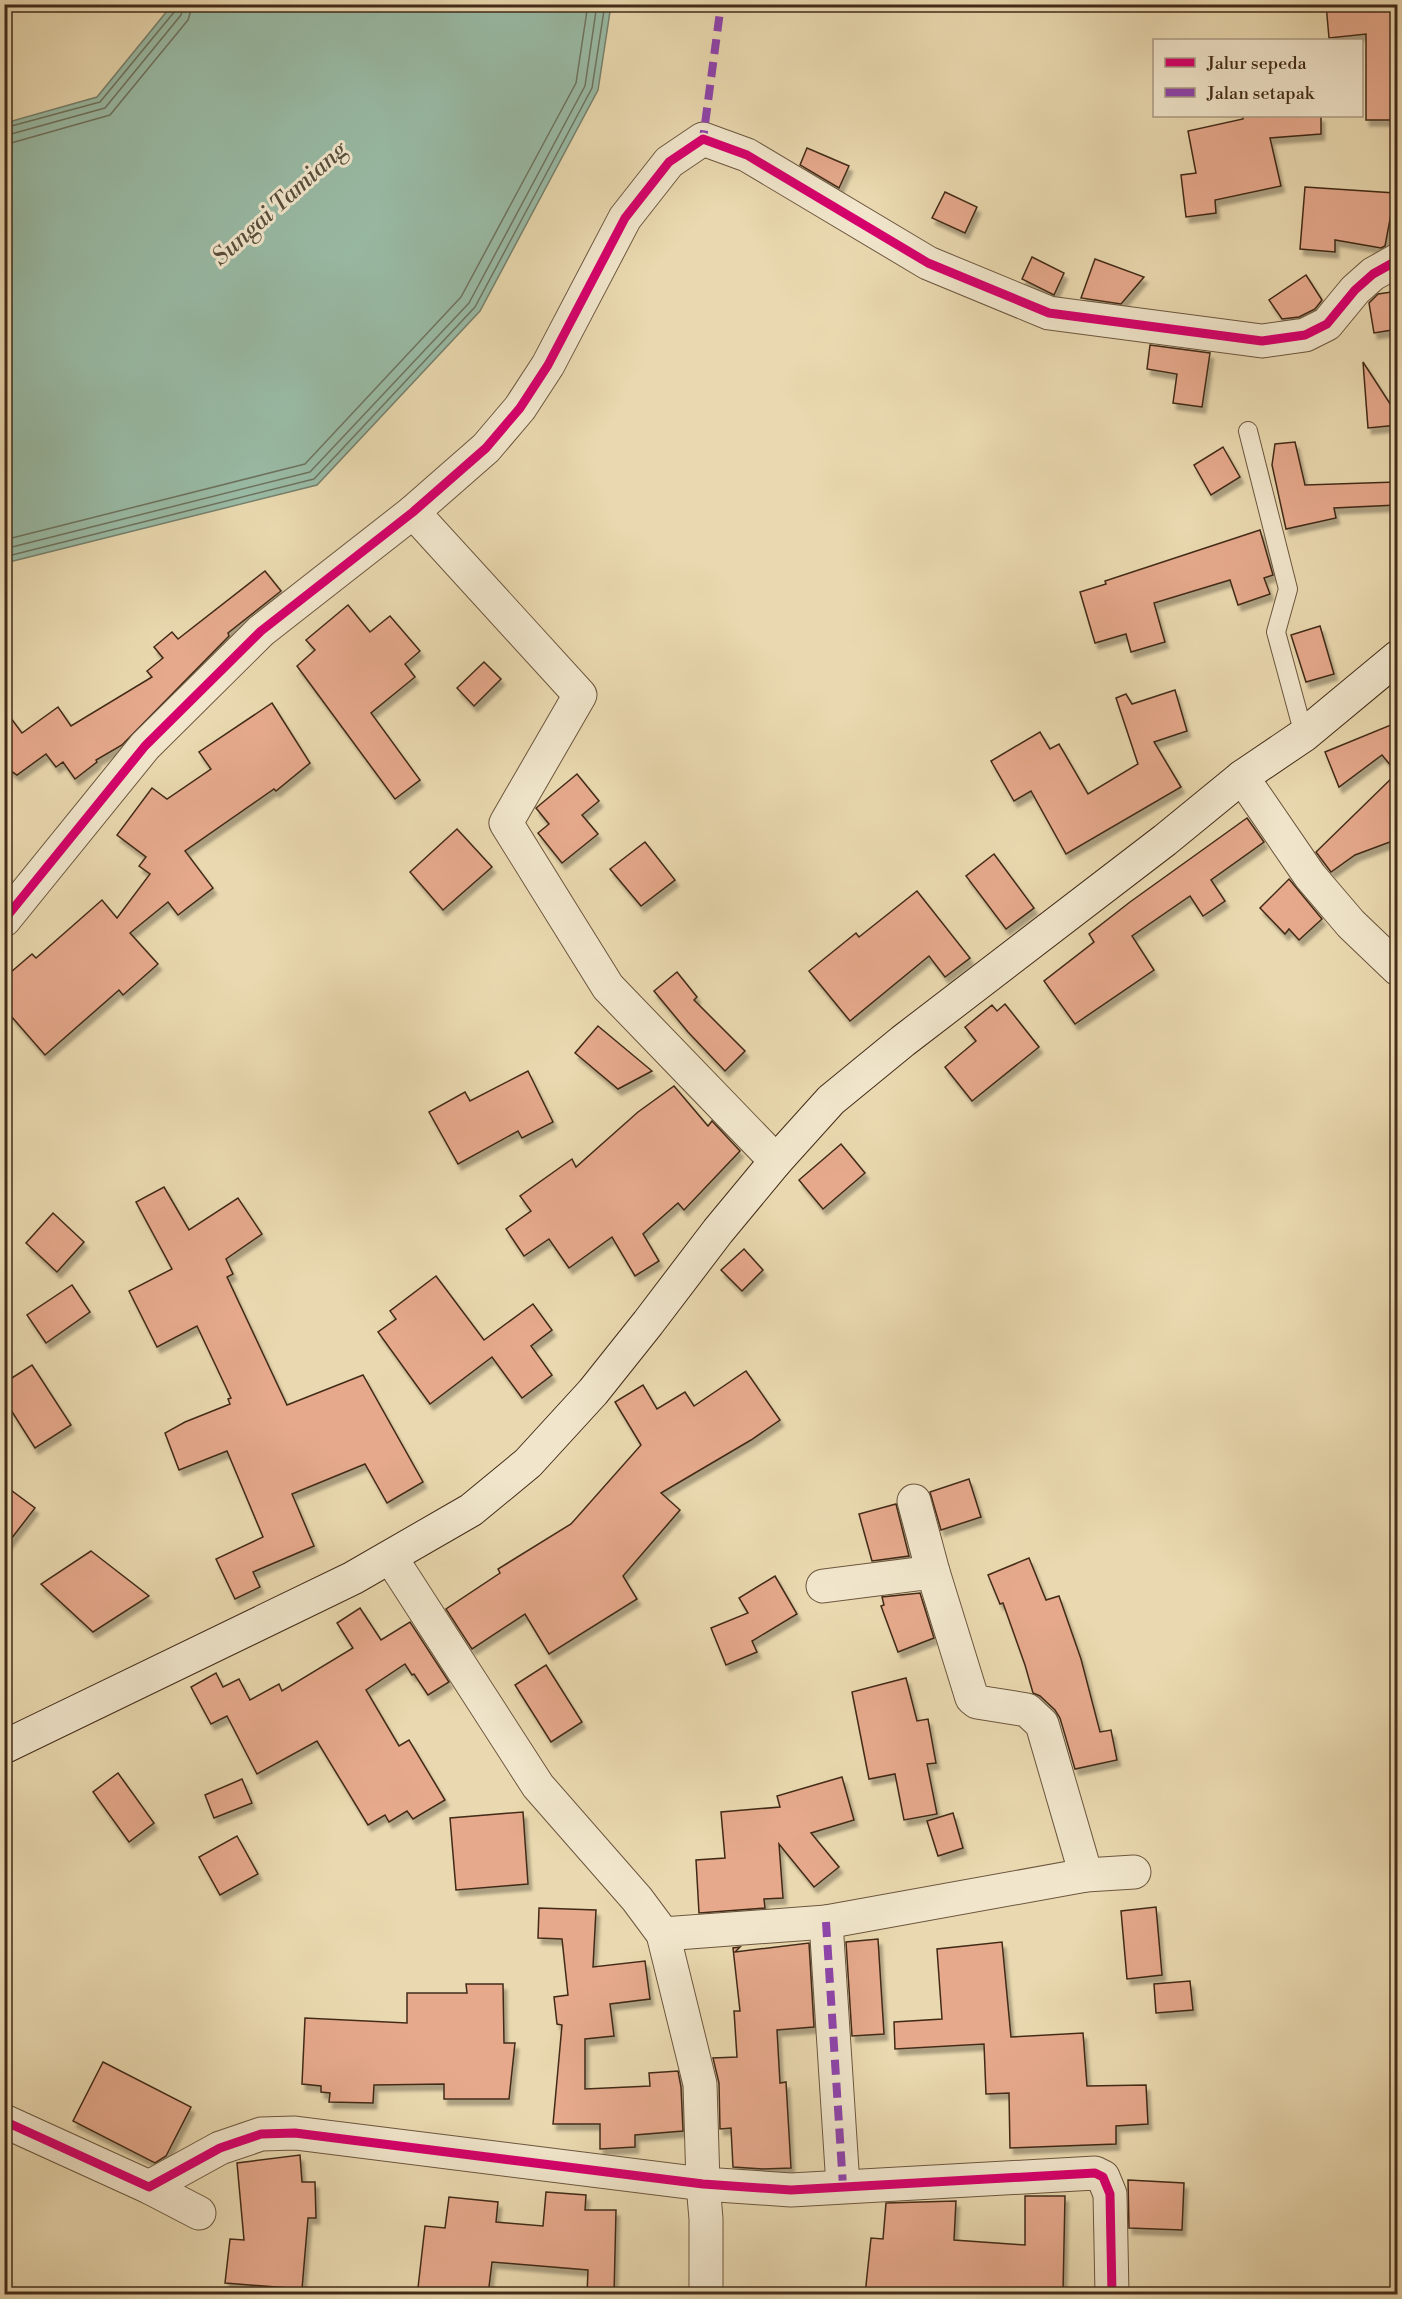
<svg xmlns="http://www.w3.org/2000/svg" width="1402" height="2299" viewBox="0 0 1402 2299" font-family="'Libre Bodoni',serif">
<defs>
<filter id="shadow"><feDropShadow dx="3.5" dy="6" stdDeviation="1.5" flood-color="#0004"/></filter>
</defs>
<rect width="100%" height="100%" fill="#ead9b0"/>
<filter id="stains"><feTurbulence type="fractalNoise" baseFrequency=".00333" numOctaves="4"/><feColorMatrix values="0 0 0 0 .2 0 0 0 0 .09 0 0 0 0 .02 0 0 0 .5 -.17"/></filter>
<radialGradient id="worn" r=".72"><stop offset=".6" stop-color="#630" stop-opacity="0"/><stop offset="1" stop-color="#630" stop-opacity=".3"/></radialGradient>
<path fill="#99bba6" stroke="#76816d" stroke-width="1.5" d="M 172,5 L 611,5 L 598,90 L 480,311 L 317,485 L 5,563 L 5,123 L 97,97 Z"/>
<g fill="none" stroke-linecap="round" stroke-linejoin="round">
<g stroke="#6e735f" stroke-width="1.5">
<path d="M 4,128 L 100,102 L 175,11 L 176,4"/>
<path d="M 4,136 L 105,108 L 181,15 L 184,4"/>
<path d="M 4,145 L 110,115 L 188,20 L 193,4"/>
<path d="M 4,540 L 305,464 L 461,297 L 576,83 L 588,4"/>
<path d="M 4,549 L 310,472 L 469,303 L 585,86 L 597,4"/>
<path d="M 4,557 L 314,479 L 475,307 L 592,88 L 605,4"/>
</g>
</g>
<g fill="#e6a98c" stroke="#422b18" stroke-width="1.5" filter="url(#shadow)">
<path d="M 1326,4 L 1398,7 L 1398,120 L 1366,120 L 1366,34 L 1329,38 Z"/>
<path d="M 1243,116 L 1321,116 L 1321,134 L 1270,138 L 1281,186 L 1215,200 L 1216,213 L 1186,217 L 1181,175 L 1196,173 L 1188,131 L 1243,119 Z"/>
<path d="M 807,148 L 849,166 L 839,188 L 800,165 Z"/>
<path d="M 1305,187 L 1395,193 L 1385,246 L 1381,248 L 1335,240 L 1335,252 L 1300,249 Z"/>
<path d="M 945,192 L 977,207 L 965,233 L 932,218 Z"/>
<path d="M 1032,257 L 1064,273 L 1054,295 L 1022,279 Z"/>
<path d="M 1095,259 L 1144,277 L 1121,304 L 1081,298 Z"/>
<path d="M 1306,275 L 1322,300 L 1315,309 L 1299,317 L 1282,319 L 1269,300 Z"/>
<path d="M 1398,291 L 1398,329 L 1374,333 L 1369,303 L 1378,294 Z"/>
<path d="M 1150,345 L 1210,353 L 1202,407 L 1173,403 L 1177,374 L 1147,369 Z"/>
<path d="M 1363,362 L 1398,416 L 1398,425 L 1368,428 Z"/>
<path d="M 1295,442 L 1305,485 L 1396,482 L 1397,505 L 1334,508 L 1336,518 L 1286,529 L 1272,465 L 1275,444 Z"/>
<path d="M 1223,447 L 1240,477 L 1211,495 L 1194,465 Z"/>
<path d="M 1260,530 L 1273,575 L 1264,578 L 1270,594 L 1238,605 L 1230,580 L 1154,603 L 1165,642 L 1131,652 L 1126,634 L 1095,643 L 1080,592 L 1106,584 L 1105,581 Z"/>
<path d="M 265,571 L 281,591 L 228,633 L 229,636 L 122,745 L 96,760 L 97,762 L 75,779 L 63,762 L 56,767 L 46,754 L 17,775 L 4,766 L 4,709 L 22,733 L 58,707 L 71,726 L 152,677 L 147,671 L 163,658 L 154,647 L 172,632 L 178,639 Z"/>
<path d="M 348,605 L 370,632 L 390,616 L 420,651 L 405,664 L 415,677 L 371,713 L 420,780 L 395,799 L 297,666 L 315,650 L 306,640 Z"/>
<path d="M 1320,626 L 1334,674 L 1306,682 L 1291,635 Z"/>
<path d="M 484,662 L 501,679 L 474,706 L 457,688 Z"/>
<path d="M 1175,690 L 1187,731 L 1154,742 L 1181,787 L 1066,854 L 1031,791 L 1014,801 L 991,761 L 1040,732 L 1050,749 L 1059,744 L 1088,794 L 1138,764 L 1116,698 L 1126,694 L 1132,704 Z"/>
<path d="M 272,703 L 310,763 L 276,791 L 274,789 L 185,851 L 213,888 L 178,915 L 168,902 L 130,933 L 158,964 L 123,995 L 119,990 L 45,1055 L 4,1008 L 4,978 L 32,954 L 36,958 L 102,900 L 117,918 L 150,874 L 139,866 L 146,857 L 117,835 L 152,788 L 167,799 L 211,769 L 199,752 Z"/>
<path d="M 1398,722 L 1398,839 L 1355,855 L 1331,872 L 1316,852 L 1397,773 L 1382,755 L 1339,787 L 1325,752 Z"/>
<path d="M 577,774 L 599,801 L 582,815 L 598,834 L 562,863 L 538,833 L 549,824 L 536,808 Z"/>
<path d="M 1247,818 L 1264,842 L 1211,880 L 1225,901 L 1203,916 L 1190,896 L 1132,936 L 1154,970 L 1075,1024 L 1044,981 L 1094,942 L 1089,934 L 1130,902 Z"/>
<path d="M 457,829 L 492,867 L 443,910 L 410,872 Z"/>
<path d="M 645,842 L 675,880 L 641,906 L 610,869 Z"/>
<path d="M 994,854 L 1034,908 L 1006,929 L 966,876 Z"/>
<path d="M 1289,879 L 1322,919 L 1299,940 L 1289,929 L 1285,934 L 1260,908 Z"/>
<path d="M 917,891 L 970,958 L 945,977 L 929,956 L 850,1021 L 809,971 L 856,933 L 859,937 Z"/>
<path d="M 677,972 L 697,997 L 694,1000 L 745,1051 L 725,1071 L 688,1032 L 654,991 Z"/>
<path d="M 1005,1004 L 1039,1047 L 972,1101 L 945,1067 L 976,1041 L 965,1027 L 992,1005 L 997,1011 Z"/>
<path d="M 598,1026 L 652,1071 L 618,1089 L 575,1053 Z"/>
<path d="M 528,1071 L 553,1122 L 522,1138 L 518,1131 L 458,1164 L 429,1112 L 465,1092 L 470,1101 Z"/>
<path d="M 674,1086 L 708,1126 L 712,1121 L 740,1151 L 684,1210 L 678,1203 L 643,1234 L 659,1261 L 635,1276 L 612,1237 L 569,1268 L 549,1239 L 524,1256 L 506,1229 L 531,1211 L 520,1196 L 572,1159 L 576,1167 L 638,1112 Z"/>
<path d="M 841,1144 L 865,1173 L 823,1209 L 799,1180 Z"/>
<path d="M 164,1187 L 189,1230 L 238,1198 L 262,1234 L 226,1259 L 233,1274 L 227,1277 L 287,1405 L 363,1375 L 423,1482 L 387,1503 L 365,1464 L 292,1494 L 314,1546 L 253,1572 L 260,1587 L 235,1599 L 216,1559 L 263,1537 L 227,1451 L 179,1470 L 165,1433 L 185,1422 L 230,1404 L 228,1399 L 231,1398 L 197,1326 L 157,1347 L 129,1291 L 172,1269 L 136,1202 Z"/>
<path d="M 53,1213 L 84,1242 L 57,1272 L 26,1243 Z"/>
<path d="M 744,1249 L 763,1270 L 742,1291 L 721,1270 Z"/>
<path d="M 436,1276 L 484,1340 L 533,1304 L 552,1330 L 531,1346 L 552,1375 L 522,1398 L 492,1357 L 430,1404 L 378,1332 L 396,1319 L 390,1311 Z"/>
<path d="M 72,1285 L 90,1312 L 46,1343 L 27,1315 Z"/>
<path d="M 32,1365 L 71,1425 L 35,1448 L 4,1399 L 4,1383 Z"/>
<path d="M 746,1371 L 780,1420 L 751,1440 L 661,1493 L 680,1510 L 623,1576 L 637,1599 L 549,1654 L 525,1614 L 472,1649 L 446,1609 L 500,1573 L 498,1569 L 571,1524 L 641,1445 L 615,1402 L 643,1385 L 657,1409 L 685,1392 L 694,1406 Z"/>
<path d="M 969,1479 L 981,1517 L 941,1530 L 930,1492 Z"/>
<path d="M 4,1485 L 35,1508 L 4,1548 Z"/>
<path d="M 896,1504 L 909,1556 L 872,1561 L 859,1514 Z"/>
<path d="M 91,1551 L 149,1596 L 93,1632 L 41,1584 Z"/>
<path d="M 1029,1558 L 1046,1600 L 1059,1596 L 1081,1659 L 1100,1732 L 1111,1730 L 1117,1760 L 1075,1769 L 1060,1718 L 1055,1710 L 1040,1696 L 1033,1693 L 1025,1665 L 1003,1603 L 1000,1604 L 988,1575 Z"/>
<path d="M 775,1576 L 797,1614 L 752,1641 L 757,1652 L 726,1665 L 711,1628 L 748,1613 L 739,1598 Z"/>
<path d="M 920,1593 L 934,1638 L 898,1652 L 881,1606 L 884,1605 L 882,1597 Z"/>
<path d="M 360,1608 L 381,1640 L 410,1622 L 449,1682 L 428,1695 L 414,1674 L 412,1675 L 405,1664 L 366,1690 L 399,1746 L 409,1740 L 445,1800 L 413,1819 L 407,1811 L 389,1822 L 385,1815 L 368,1825 L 317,1741 L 257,1774 L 227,1716 L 211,1724 L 191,1687 L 216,1673 L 223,1687 L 239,1679 L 250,1700 L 279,1684 L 282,1691 L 353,1648 L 337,1623 Z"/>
<path d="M 546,1665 L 582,1722 L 551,1742 L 515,1685 Z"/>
<path d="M 906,1678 L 917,1721 L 928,1719 L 936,1763 L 927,1764 L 937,1814 L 904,1820 L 895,1774 L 869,1779 L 852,1692 Z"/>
<path d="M 118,1773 L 154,1823 L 129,1842 L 93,1792 Z"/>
<path d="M 842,1777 L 854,1820 L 811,1833 L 839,1867 L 814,1887 L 779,1844 L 783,1898 L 764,1899 L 765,1908 L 699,1913 L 696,1860 L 725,1858 L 721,1812 L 780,1807 L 777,1796 Z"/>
<path d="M 242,1779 L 252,1803 L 214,1818 L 205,1795 Z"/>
<path d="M 523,1812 L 528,1884 L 456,1890 L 450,1818 Z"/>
<path d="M 953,1813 L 963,1848 L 938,1856 L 927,1821 Z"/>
<path d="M 237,1836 L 258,1874 L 220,1895 L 199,1857 Z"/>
<path d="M 1156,1907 L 1162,1975 L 1127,1979 L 1121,1911 Z"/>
<path d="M 539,1908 L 596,1910 L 593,1967 L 645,1961 L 650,1999 L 610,2004 L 614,2036 L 585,2039 L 585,2089 L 650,2086 L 649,2073 L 678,2071 L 681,2087 L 683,2131 L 635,2135 L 635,2147 L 600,2149 L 600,2124 L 553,2124 L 562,2025 L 557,2024 L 554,1997 L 568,1995 L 562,1939 L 538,1938 Z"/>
<path d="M 878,1939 L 884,2034 L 852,2036 L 846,1942 Z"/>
<path d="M 1002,1942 L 1011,2037 L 1083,2033 L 1087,2086 L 1146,2085 L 1148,2124 L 1116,2126 L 1116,2144 L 1010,2148 L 1009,2093 L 986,2094 L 984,2044 L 895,2049 L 894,2022 L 942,2019 L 937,1949 Z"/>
<path d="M 809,1943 L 814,2027 L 777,2030 L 780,2083 L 786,2082 L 791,2168 L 763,2169 L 733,2167 L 731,2128 L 720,2129 L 719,2083 L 713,2058 L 737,2057 L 734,2011 L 740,2011 L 733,1948 L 740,1947 L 735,1952 Z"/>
<path d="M 1190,1981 L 1193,2010 L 1156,2013 L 1154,1984 Z"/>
<path d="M 466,1984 L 503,1984 L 504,2043 L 515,2043 L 509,2099 L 444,2099 L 444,2084 L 374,2085 L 373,2103 L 329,2102 L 330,2093 L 321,2092 L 321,2086 L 302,2084 L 305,2018 L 407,2023 L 407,1993 L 467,1993 Z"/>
<path d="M 103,2062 L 191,2107 L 166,2156 L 155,2163 L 73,2121 Z"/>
<path d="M 300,2155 L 302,2182 L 315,2182 L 316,2218 L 308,2218 L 302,2289 L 225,2283 L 230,2239 L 244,2240 L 237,2163 Z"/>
<path d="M 1128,2180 L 1184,2183 L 1182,2230 L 1129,2228 Z"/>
<path d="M 546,2192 L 586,2195 L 585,2210 L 616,2210 L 614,2295 L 587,2295 L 588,2270 L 492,2262 L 488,2295 L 418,2288 L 425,2226 L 445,2228 L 449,2197 L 498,2202 L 496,2222 L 543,2226 Z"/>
<path d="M 1025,2196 L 1065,2196 L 1063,2292 L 1015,2295 L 865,2295 L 871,2238 L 883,2239 L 886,2203 L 956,2201 L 954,2240 L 1025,2245 Z"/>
</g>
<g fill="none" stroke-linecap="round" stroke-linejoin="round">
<defs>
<path id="service" d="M 1248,431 L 1288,589 L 1276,632 L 1304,735"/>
<g id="minor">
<path d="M 413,512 L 580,695 L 506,823 L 608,987 L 776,1161"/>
<path d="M 1242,777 L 1310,876 L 1351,924 L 1398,969"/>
<path d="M 4,920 L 145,746 L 261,631 L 413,512 L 486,448 L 520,408 L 548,365 L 625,218 L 669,162 L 703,139 L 747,155 L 928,263 L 1049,313 L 1262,341 L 1305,335 L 1327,324 L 1355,290 L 1373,274 L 1398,260"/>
<path d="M 914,1501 L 933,1572 L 972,1698 L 977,1702 L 1027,1710 L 1042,1724 L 1086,1875"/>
<path d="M 391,1558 L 538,1786 L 637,1899 L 663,1934 L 700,2084 L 703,2184 L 706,2219 L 706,2294"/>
<path d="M 823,1586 L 933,1572"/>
<path d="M 826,1922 L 843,2186"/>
<path d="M 663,1934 L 826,1922 L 1086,1875 L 1134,1872"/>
<path d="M 4,2121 L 149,2187 L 220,2148 L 261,2134 L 295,2133 L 703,2184 L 791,2190 L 1095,2173 L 1103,2177 L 1110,2194 L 1112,2294"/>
<path d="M 149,2187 L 199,2213"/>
</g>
<path id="secondary" d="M 4,1747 L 353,1578 L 471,1510 L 528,1463 L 593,1392 L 648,1323 L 718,1231 L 776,1161 L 831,1100 L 903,1041 L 1165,840 L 1242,777 L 1304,735 L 1398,657"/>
</defs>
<use href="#service" stroke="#6c563e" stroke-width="20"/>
<use href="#minor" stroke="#6c563e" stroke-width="35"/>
<use href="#secondary" stroke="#422b18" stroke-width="35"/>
<use href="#service" stroke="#f1e6cc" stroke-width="18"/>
<use href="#minor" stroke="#f1e6cc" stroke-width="33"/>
<use href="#secondary" stroke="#f1e6cc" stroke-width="33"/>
<g stroke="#8e44ad" stroke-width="8" stroke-dasharray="15 8" stroke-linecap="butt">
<path d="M 709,141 L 703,139 L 721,4"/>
<path d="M 826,1922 L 843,2186"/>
</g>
<defs>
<g id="cycleway">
<path d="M 4,920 L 145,746 L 261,631 L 413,512 L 486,448 L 520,408 L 548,365 L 625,218 L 669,162 L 703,139 L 747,155 L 928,263 L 1049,313 L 1262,341 L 1305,335 L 1327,324 L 1355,290 L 1373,274 L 1398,260"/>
<path d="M 4,2121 L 149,2187 L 220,2148 L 261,2134 L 295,2133 L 703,2184 L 791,2190 L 1095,2173 L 1103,2177 L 1110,2194 L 1112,2294"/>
</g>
</defs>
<use href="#cycleway" stroke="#f1e6cc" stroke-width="13"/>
<use href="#cycleway" stroke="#d6006c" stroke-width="9"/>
</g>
<g text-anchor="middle" stroke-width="6" stroke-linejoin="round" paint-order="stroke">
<g font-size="24" font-style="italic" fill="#584f3c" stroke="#f1e6cc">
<text transform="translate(279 203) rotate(-42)" y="8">Sungai Tamiang</text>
</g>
</g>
<rect width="1402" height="2299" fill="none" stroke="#ead9b0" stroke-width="24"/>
<rect x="6" y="6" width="1390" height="2287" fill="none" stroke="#422b18" stroke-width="3"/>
<rect x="12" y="12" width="1378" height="2275" fill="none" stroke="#422b18" stroke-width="1.5"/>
<rect x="1153" y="39" width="210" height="78" fill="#f1e6cc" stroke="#ab9b84" stroke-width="1.5"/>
<rect x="1165" y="58" width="30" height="9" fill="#d6006c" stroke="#ab9b84" stroke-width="1.5"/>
<text x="1207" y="69" font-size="18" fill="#422b18">Jalur sepeda</text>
<rect x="1165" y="88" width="30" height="9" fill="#8e44ad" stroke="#ab9b84" stroke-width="1.5"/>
<text x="1207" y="99" font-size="18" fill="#422b18">Jalan setapak</text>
<rect width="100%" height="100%" filter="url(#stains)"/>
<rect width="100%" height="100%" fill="url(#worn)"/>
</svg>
